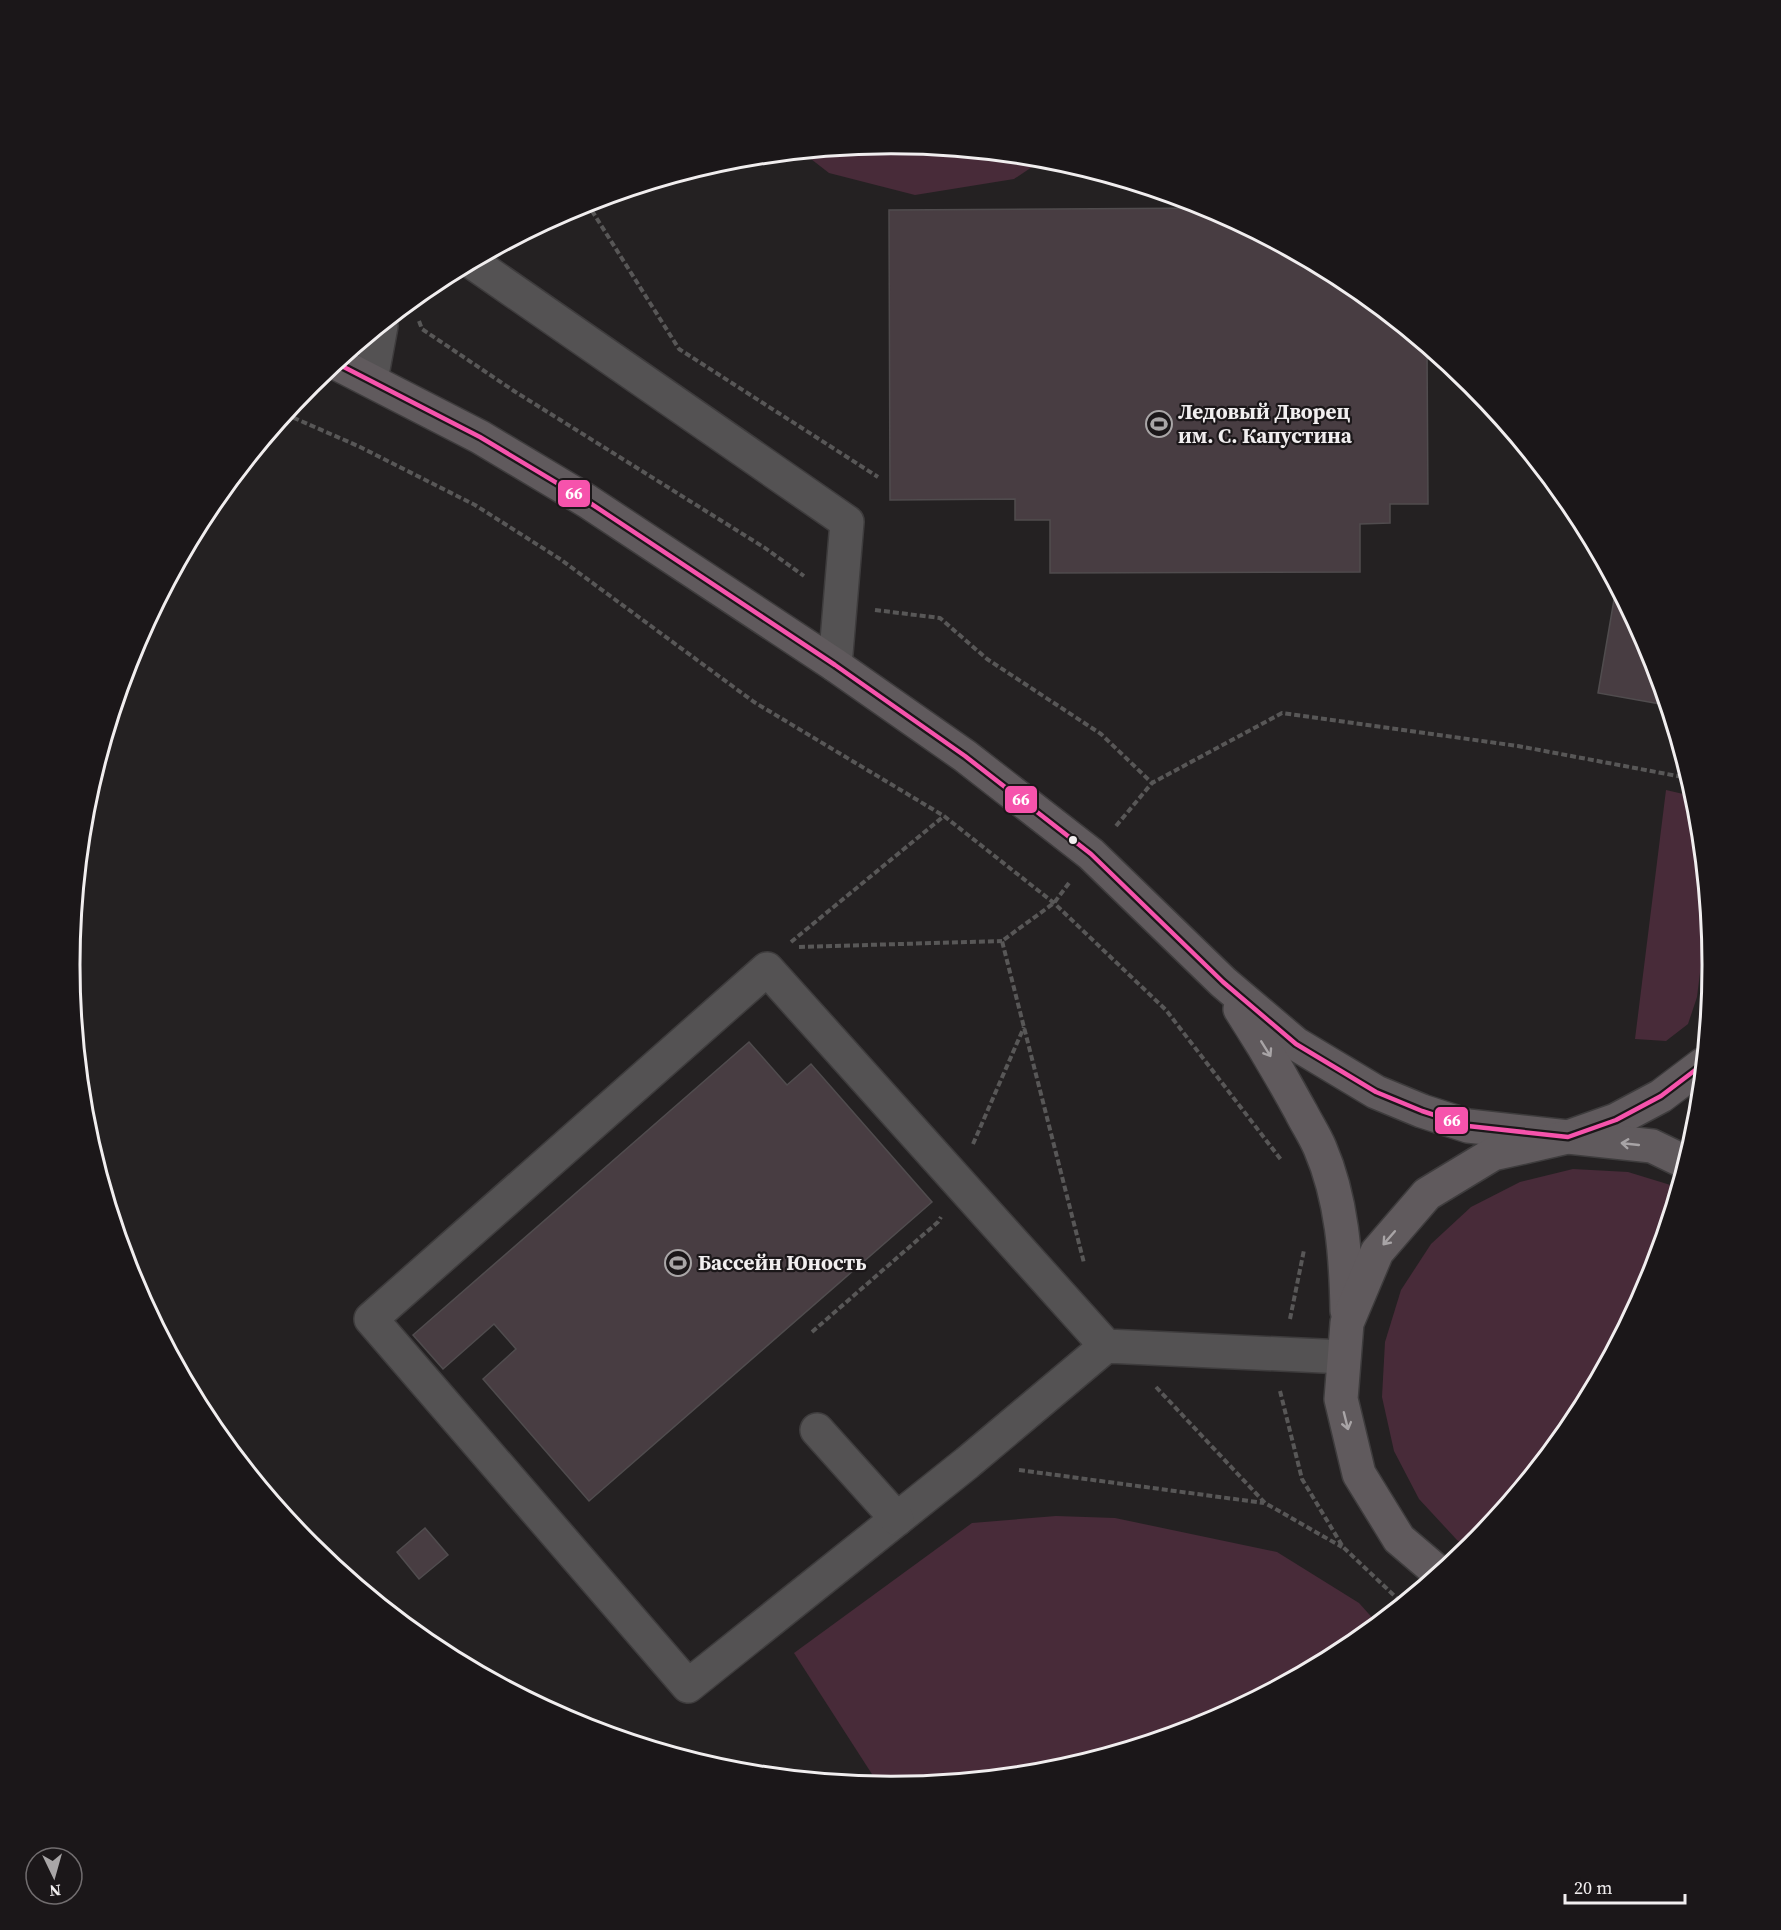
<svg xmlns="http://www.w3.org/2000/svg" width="1781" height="1930" viewBox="0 0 1781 1930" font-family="'Source Serif 4',serif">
<rect width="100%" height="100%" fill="#242122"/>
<g fill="#482b39">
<path d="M 891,144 L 1044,159 L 1014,179 L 915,195 L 829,173 L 802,152 Z"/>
<path d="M 1666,790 L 1692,796 L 1688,818 L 1698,822 L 1707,916 L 1697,997 L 1688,1024 L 1666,1041 L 1635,1039 Z"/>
<path d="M 1573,1169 L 1628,1172 L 1677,1187 L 1649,1280 L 1573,1422 L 1469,1548 L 1457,1540 L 1419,1499 L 1394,1451 L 1382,1397 L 1385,1342 L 1401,1290 L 1431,1244 L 1471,1207 L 1520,1182 Z"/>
<path d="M 1056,1516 L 1115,1518 L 1277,1552 L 1359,1603 L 1377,1623 L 1347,1648 L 1205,1724 L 1050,1771 L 890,1786 L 879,1785 L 794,1653 L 972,1523 Z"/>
</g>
<g fill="#483d42" stroke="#504c4e" stroke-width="1.5">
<path d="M 1209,208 L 1347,282 L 1427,348 L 1428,504 L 1390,504 L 1390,523 L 1360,524 L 1360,572 L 1050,573 L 1050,520 L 1015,520 L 1015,499 L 890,500 L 889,210 Z"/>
<path d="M 1616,588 L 1650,651 L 1666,705 L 1598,693 Z"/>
<path d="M 749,1042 L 787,1085 L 811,1064 L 932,1202 L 589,1501 L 483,1379 L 516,1349 L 494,1324 L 443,1369 L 413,1335 Z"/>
<path d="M 425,1528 L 448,1555 L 419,1579 L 397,1552 Z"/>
</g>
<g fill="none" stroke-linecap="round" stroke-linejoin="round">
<defs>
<g id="minor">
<path d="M 472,262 L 847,522 L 835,665"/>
<path d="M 371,380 L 381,326"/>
<path d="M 1106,1346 L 767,969 L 371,1319 L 688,1686 L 967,1463 L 1106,1346 L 1344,1357"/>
<path d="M 817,1430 L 897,1519"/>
</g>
<g id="major">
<path d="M 336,363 L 480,437 L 587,501 L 835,665 L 965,756 L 1091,854 L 1223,982 L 1296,1044 L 1376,1092 L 1422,1111 L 1468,1126 L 1568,1137 L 1616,1120 L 1661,1096 L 1702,1065"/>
<path d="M 1240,1009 C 1262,1043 1282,1077 1301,1112 C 1307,1124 1315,1136 1320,1148 C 1342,1199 1346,1256 1347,1311"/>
<path d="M 1439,1573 L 1399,1539 L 1359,1474 L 1341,1399 L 1347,1323 L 1377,1252 L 1427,1194 L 1493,1154 L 1568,1137 L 1652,1146 L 1685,1162"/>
</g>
</defs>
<use href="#minor" stroke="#3e3c3d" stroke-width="36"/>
<use href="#major" stroke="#3e3c3d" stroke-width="36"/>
<g stroke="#585757" stroke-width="4" stroke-dasharray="6 3" stroke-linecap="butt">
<path d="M 587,203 L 679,349 L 878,477"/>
<path d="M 419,321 L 422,329 L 514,391 L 765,548 L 804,576"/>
<path d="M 285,414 L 358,446 L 475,505 L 560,559 L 754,702 L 944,816 L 1054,903 L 1166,1010 L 1282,1161"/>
<path d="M 875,610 L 940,618 L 987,659 L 1101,734 L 1152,783 L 1282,713 L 1518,746 L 1688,778"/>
<path d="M 1116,826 L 1152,783"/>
<path d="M 1069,883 L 1054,903 L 1002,941 L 1084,1263"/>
<path d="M 791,942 L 944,816"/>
<path d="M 799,947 L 1002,941"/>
<path d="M 973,1144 L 1024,1027"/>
<path d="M 1290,1319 L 1304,1250"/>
<path d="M 812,1332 L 938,1222 L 941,1217"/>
<path d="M 1156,1387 L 1265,1503 L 1342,1547"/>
<path d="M 1280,1391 L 1302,1479 L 1343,1547 L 1402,1603"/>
<path d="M 1019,1470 L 1264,1503"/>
</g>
<use href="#minor" stroke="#545253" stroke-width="33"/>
<use href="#major" stroke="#605a5d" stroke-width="33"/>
<defs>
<path id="bus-1" d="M 336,363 L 480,437 L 587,501 L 835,665 L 965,756 L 1091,854 L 1223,982 L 1296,1044 L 1376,1092 L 1422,1111 L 1468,1126 L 1568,1137 L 1616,1120 L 1661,1096 L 1702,1065"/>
</defs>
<use href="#bus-1" stroke="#1b1719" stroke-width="9"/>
<use href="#bus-1" stroke="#f653ac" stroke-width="4.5"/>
</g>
<defs><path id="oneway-shaft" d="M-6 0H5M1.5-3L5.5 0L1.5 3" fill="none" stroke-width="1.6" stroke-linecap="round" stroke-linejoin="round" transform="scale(1.5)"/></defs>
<g stroke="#a8a4a6">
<use href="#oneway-shaft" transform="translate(1266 1049) rotate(58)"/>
<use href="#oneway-shaft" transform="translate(1630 1144) rotate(-174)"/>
<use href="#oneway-shaft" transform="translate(1389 1238) rotate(131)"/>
<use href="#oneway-shaft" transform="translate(1346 1421) rotate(76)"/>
</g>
<defs>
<symbol id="stadium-ring" viewBox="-11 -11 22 22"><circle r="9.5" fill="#1b1719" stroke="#a9a6a7" stroke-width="1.5"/><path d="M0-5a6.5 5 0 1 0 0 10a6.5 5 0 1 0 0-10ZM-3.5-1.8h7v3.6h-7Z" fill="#a9a6a7"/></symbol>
</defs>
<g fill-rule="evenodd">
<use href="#stadium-ring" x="1144" y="409" width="30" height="30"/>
<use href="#stadium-ring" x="663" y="1248" width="30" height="30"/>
</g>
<circle fill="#f1eeef" stroke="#1b1719" stroke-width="2" cx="1073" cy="840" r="5"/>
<g text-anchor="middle" stroke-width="4.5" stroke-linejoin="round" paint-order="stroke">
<g font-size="21" font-weight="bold" fill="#f1eeef" stroke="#1b1719" text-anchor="start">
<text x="1178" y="419">Ледовый Дворец<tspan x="1178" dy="24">им. С. Капустина</tspan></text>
<text x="698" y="1270">Бассейн Юность</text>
</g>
</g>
<path d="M0 0H1781V1930H0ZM80 965a811 811 0 1 1 1622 0a811 811 0 1 1-1622 0Z" fill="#1b1719" fill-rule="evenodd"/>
<path fill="none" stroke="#f1eeef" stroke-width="3" d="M80 965a811 811 0 1 1 1622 0a811 811 0 1 1-1622 0Z"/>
<g stroke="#1b1719" stroke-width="2">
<rect x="557" y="479" width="34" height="29" rx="6" fill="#f653ac"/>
<rect x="1004" y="785" width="34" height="29" rx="6" fill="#f653ac"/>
<rect x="1434" y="1106" width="35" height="29" rx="6" fill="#f653ac"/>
</g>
<g font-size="16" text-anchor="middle" font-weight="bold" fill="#fff">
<text x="574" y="499">66</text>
<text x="1021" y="805">66</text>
<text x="1452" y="1126">66</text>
</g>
<g transform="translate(54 1876) rotate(175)"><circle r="28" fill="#1b1719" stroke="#716d6f" stroke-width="1.5"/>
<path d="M0-4.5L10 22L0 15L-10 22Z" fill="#a9a6a7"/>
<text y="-9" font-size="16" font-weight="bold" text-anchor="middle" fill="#f1eeef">N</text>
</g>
<path d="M1565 1894v9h120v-9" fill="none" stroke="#f1eeef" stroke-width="3"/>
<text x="1574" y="1894" font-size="18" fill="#f1eeef" stroke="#1b1719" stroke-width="4.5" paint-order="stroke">20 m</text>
</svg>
